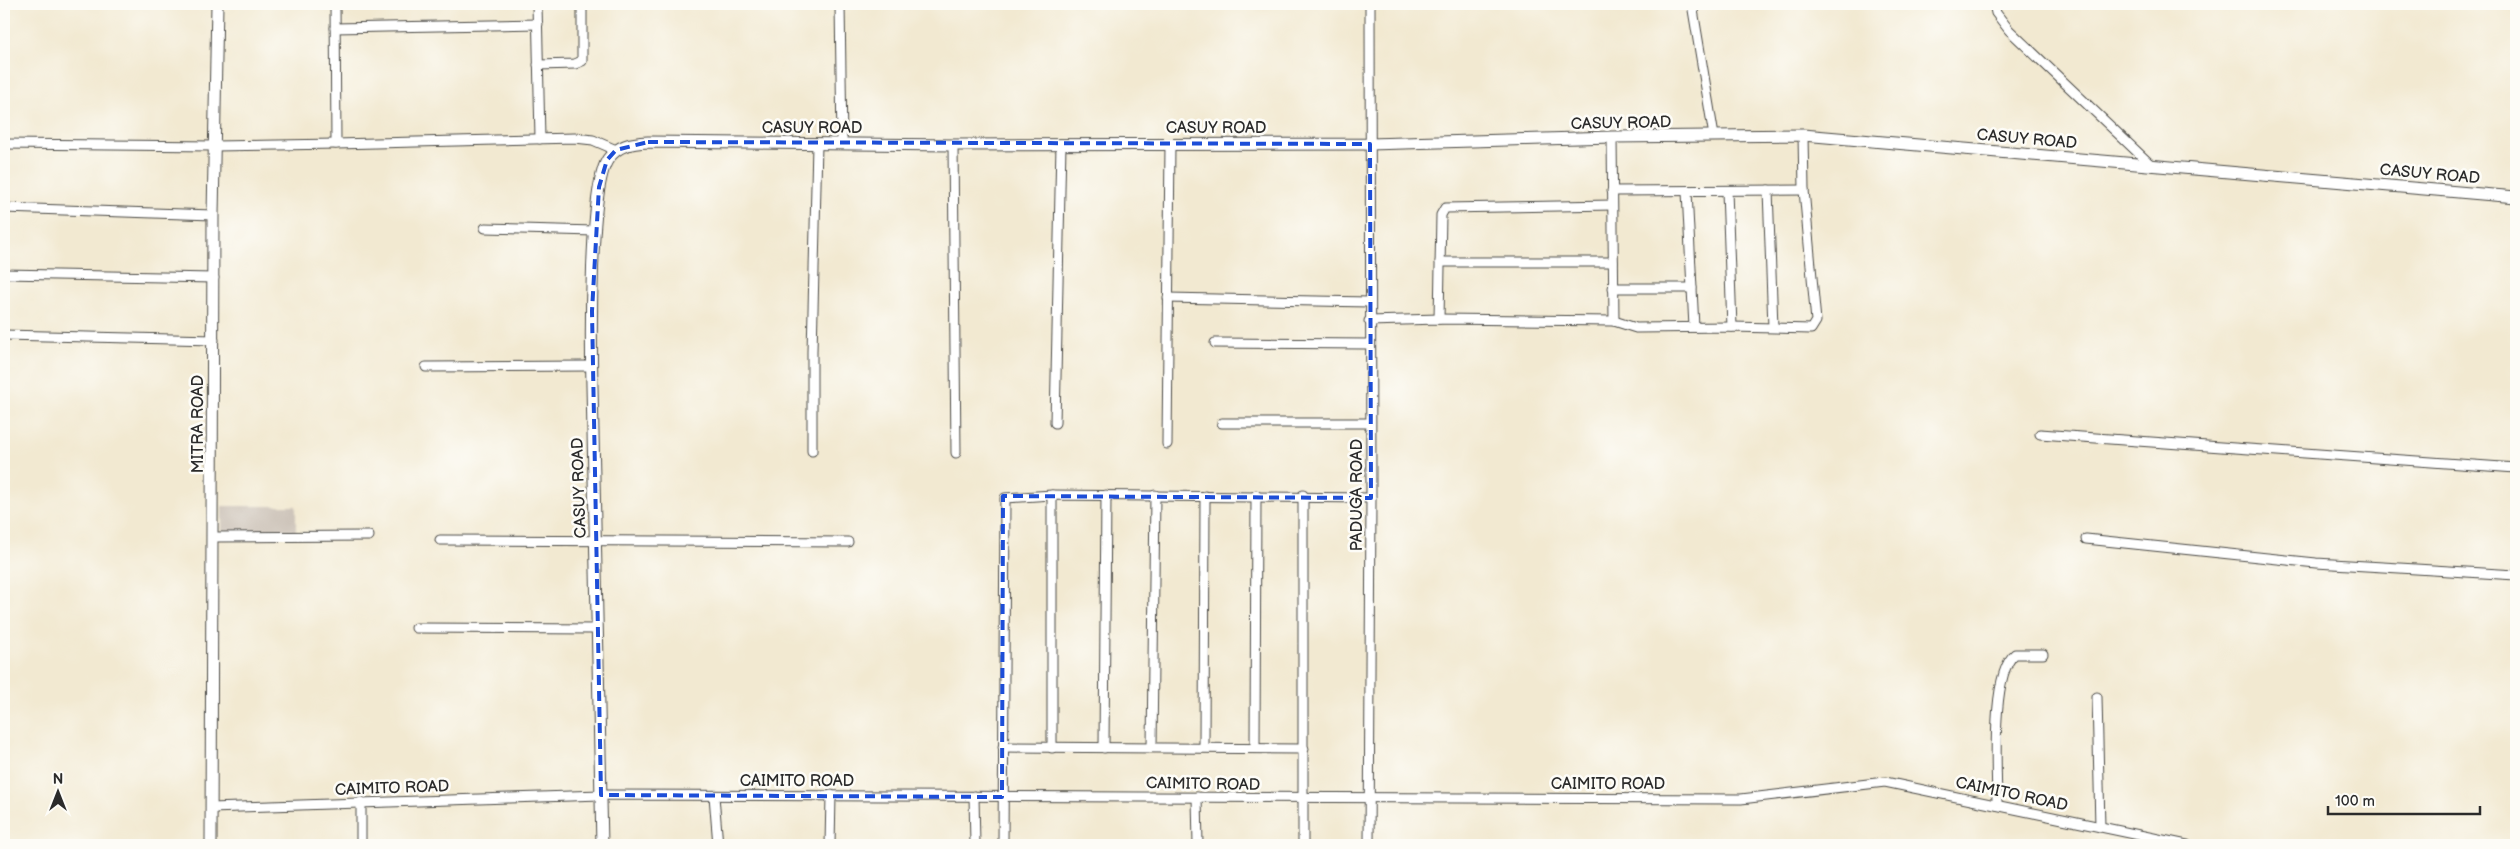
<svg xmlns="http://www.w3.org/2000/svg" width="2520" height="849" viewBox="0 0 2520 849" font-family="'Balsamiq Sans',sans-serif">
<rect width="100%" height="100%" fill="#fdfcf7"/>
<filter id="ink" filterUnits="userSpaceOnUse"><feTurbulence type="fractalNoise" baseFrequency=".02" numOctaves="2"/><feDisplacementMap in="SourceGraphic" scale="10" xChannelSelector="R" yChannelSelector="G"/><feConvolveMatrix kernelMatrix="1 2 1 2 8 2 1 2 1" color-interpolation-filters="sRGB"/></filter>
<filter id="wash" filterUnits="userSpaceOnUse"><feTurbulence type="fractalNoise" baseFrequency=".0096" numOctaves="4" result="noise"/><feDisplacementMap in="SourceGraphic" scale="20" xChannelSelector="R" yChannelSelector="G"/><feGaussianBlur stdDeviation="1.12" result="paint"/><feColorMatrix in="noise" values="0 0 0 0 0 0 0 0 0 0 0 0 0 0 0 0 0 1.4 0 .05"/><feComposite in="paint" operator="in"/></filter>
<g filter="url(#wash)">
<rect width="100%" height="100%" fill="#f2e9d1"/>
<rect fill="#ccc2b8" x="222" y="506" width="74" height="27"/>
</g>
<g filter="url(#ink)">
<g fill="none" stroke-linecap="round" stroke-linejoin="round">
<defs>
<g id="minor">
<path d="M 335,4 L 336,144 L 575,138 L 593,140 L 616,150"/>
<path d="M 537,4 L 540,139"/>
<path d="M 840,4 L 842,144"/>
<path d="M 1692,4 L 1714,136"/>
<path d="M 1994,4 L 1996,13 L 2009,30 L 2151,165"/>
<path d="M 335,28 L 538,24"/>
<path d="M 538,65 L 575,64 L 582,61 L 582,4"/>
<path d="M 1612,137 L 1614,321"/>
<path d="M 4,144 L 214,146 L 336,144"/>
<path d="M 953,145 L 956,453"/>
<path d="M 1768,190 L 1773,327"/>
<path d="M 1612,191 L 1804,190"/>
<path d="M 1727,191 L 1732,327"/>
<path d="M 1687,192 L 1694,327"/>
<path d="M 4,208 L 213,215"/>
<path d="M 485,228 L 595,231"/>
<path d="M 1440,262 L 1613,262"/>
<path d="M 4,274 L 214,278"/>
<path d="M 1613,288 L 1692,288"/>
<path d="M 1168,298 L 1369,302"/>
<path d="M 1439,319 L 1441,215 L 1445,208 L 1612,205"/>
<path d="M 1369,321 L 1439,319 L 1614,321 L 1636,328 L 1732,327 L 1811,329 L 1816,321 L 1804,190 L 1803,135"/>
<path d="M 4,335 L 214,340"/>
<path d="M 1215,343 L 1369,344"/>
<path d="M 426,367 L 591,366"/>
<path d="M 1055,423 L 1061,144"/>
<path d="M 1222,423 L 1370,423"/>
<path d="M 2040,434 L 2516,468"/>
<path d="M 1167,444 L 1170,144"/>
<path d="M 812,451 L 812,352 L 817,144"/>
<path d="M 213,537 L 369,536"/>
<path d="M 2086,539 L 2316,563 L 2516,575"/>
<path d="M 440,540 L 848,542"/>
<path d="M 416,628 L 597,629"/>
<path d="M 2097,697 L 2100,827"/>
<path d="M 1003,747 L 1304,749"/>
<path d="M 1152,747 L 1155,495"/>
<path d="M 1204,747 L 1205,496"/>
<path d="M 1255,747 L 1256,495"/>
<path d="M 1052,748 L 1052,495"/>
<path d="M 1104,748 L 1106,495"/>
<path d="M 714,796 L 718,845"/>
<path d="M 974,796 L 975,845"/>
<path d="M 1197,797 L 1198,845"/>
<path d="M 361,802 L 361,845"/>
<path d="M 1997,805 C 1997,773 1990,674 2015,654 L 2043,654"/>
<path d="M 211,808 L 601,795 L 1741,799 L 1885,782 L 2187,845"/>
<path d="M 830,845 L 831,795"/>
<path d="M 1003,845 L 1005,498 L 1052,495 L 1371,498"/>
<path d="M 1303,845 L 1303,495"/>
<path d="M 1369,845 L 1371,498 L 1370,4"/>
</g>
<g id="tertiary">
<path d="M 211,845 L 213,215 L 217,4"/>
<path d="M 602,845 L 592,386 C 591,346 589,186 608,159 C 618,145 631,143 648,142 L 953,145 L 1370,144 L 1612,137 L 1803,135 L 2516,197"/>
</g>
</defs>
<use href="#minor" stroke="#494844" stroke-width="11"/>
<use href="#tertiary" stroke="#494844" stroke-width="13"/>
<use href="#minor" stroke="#fff" stroke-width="9"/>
<use href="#tertiary" stroke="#fff" stroke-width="11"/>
</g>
</g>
<path fill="none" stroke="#1d4ed8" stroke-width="4" stroke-dasharray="10 6" stroke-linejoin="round" d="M 648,142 L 1370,144 L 1371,498 L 1003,496 L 1002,797 L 601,795 L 592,311 L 599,187 L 607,160 L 616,150 Z"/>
<g text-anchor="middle" stroke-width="5" stroke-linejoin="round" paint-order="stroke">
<g font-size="16" fill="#2b2b2b" stroke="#fdfcf7">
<text transform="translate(1621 122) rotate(-1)" y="6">CASUY ROAD</text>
<text x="812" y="133">CASUY ROAD</text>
<text x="1216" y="133">CASUY ROAD</text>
<text transform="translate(2027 138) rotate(5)" y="6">CASUY ROAD</text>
<text transform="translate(2430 173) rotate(5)" y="6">CASUY ROAD</text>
<text transform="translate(197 424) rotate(-90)" y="6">MITRA ROAD</text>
<text transform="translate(578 488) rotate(-92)" y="6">CASUY ROAD</text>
<text transform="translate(1356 495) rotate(-90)" y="6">PADUGA ROAD</text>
<text x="797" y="786">CAIMITO ROAD</text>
<text transform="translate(1203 783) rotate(1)" y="6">CAIMITO ROAD</text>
<text x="1608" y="789">CAIMITO ROAD</text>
<text transform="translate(392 787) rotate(-2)" y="6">CAIMITO ROAD</text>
<text transform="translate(2012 793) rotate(12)" y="6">CAIMITO ROAD</text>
</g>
</g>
<rect width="2520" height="849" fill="none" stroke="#fdfcf7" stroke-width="20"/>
<g transform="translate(58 792)" stroke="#fdfcf7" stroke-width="4" paint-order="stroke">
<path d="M0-4L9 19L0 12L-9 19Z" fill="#2b2b2b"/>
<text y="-8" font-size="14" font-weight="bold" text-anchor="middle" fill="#2b2b2b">N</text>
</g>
<path d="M2328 806v8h152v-8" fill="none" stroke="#2b2b2b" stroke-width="2.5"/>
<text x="2335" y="806" font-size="15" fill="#2b2b2b" stroke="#fdfcf7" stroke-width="4" paint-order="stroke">100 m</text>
</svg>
